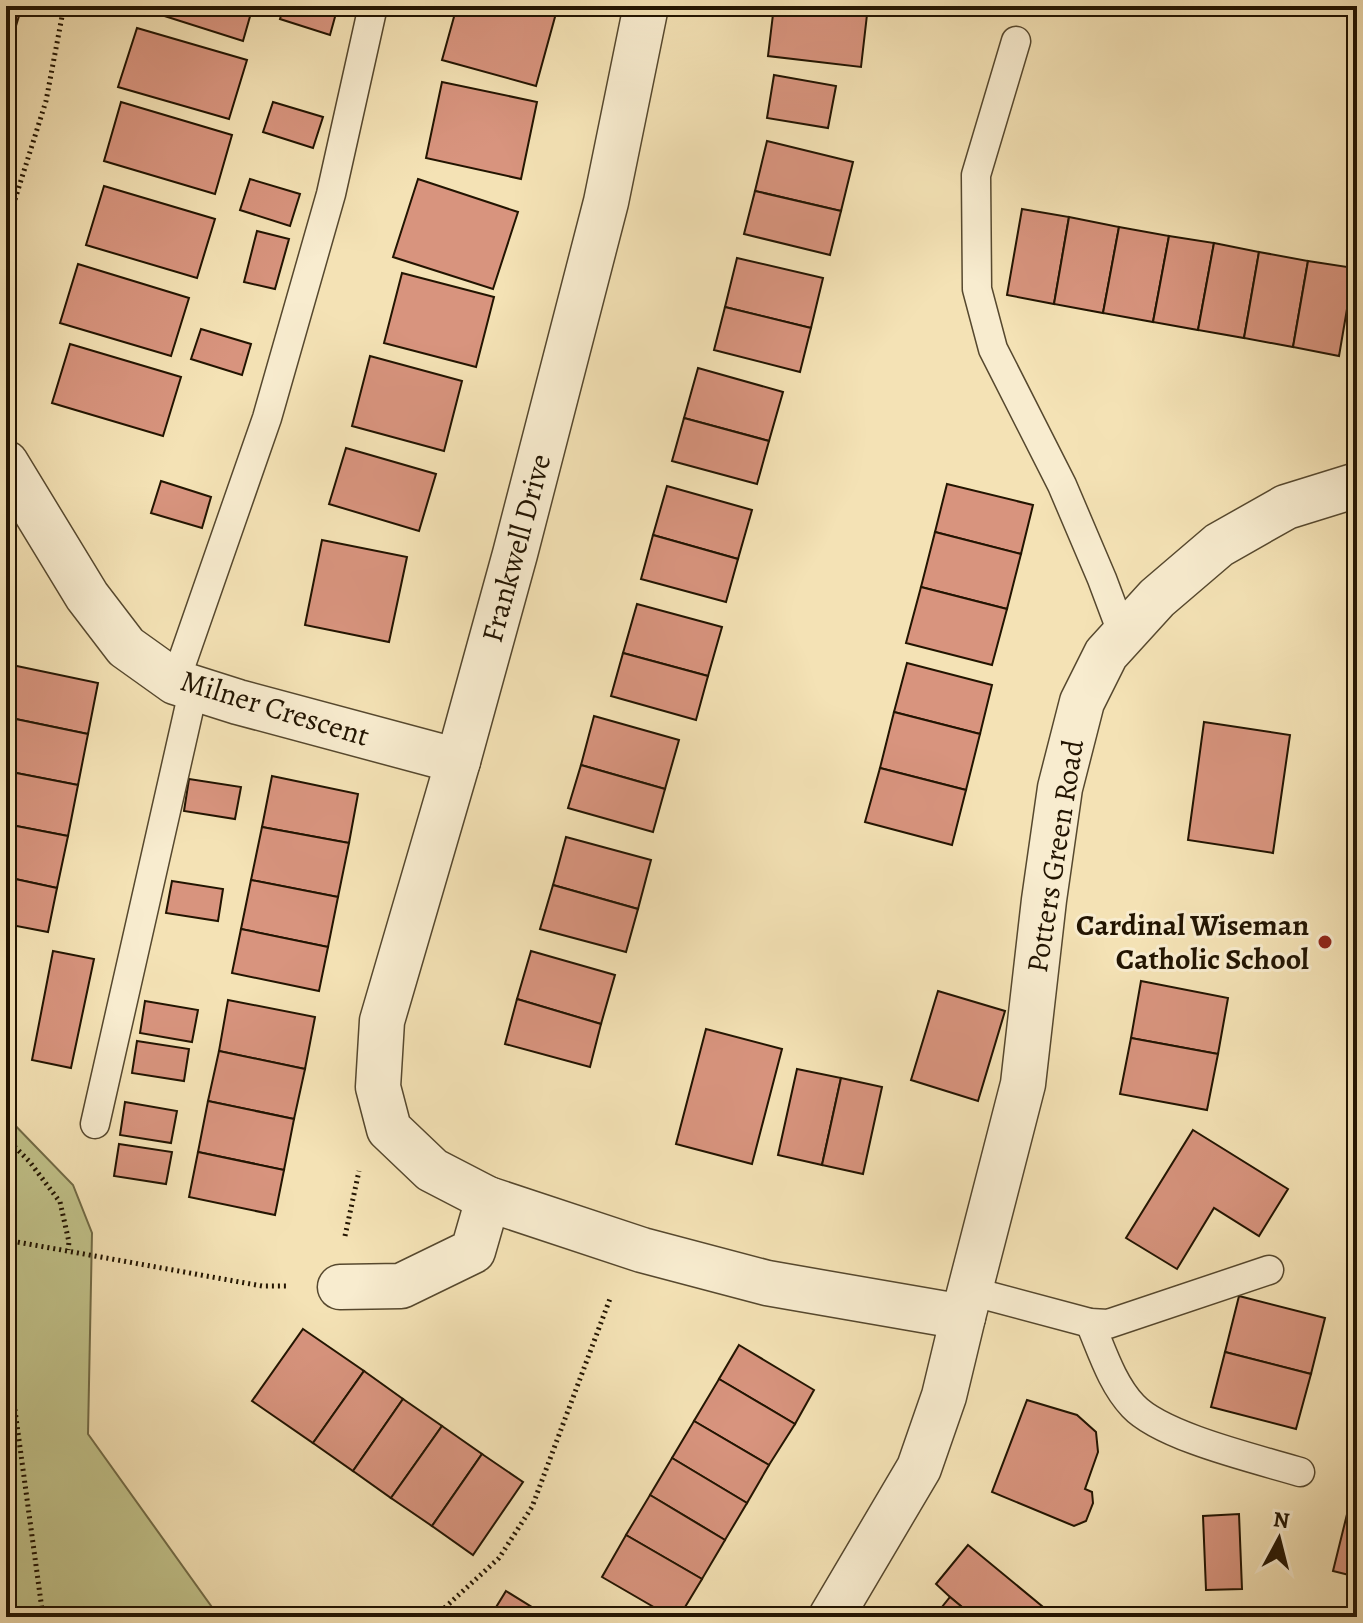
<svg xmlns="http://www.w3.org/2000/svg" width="1363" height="1623" viewBox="0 0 1363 1623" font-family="Alegreya,serif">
<rect width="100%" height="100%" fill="#f4e2b5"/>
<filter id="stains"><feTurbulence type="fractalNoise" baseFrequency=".0025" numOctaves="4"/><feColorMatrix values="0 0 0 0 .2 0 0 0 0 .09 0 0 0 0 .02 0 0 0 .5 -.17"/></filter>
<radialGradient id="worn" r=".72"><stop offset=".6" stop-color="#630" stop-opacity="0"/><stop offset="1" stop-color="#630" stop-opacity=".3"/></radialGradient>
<path fill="#c1c28a" stroke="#726b46" stroke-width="2" d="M 6,1116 L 73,1185 L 92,1233 L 88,1434 L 219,1617 L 6,1617 Z"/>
<g fill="#d8947e" stroke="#221401" stroke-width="2">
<path d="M 133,6 L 253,6 L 243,41 Z"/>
<path d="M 284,6 L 338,6 L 330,35 L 280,19 Z"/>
<path d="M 457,6 L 558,6 L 536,86 L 442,60 Z"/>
<path d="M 774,6 L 868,6 L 861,67 L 768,56 Z"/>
<path d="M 6,12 L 19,16 L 6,59 Z"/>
<path d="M 137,28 L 247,60 L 229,119 L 118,87 Z"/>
<path d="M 774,75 L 836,86 L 828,128 L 767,118 Z"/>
<path d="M 442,82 L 537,102 L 521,179 L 426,158 Z"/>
<path d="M 121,102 L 232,135 L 215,194 L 104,161 Z"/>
<path d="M 273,102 L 323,117 L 313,148 L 263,132 Z"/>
<path d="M 767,141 L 853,162 L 841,211 L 755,191 Z"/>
<path d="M 250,179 L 300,194 L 290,226 L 240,210 Z"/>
<path d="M 418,179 L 518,212 L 493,289 L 393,257 Z"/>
<path d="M 104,186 L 215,219 L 197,278 L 86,245 Z"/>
<path d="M 755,191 L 841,211 L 830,255 L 744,234 Z"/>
<path d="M 1022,209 L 1069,217 L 1054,304 L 1007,295 Z"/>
<path d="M 1069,217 L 1119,227 L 1103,313 L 1054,304 Z"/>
<path d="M 1119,227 L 1169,236 L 1153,322 L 1103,313 Z"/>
<path d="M 257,231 L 289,239 L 275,289 L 244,282 Z"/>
<path d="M 1169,236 L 1214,243 L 1198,330 L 1153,322 Z"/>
<path d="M 1214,243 L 1259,252 L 1244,338 L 1198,330 Z"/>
<path d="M 1259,252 L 1308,261 L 1293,347 L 1244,338 Z"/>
<path d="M 737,258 L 823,278 L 811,328 L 725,307 Z"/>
<path d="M 1308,261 L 1354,268 L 1339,356 L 1293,347 Z"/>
<path d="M 78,264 L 189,298 L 171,356 L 60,323 Z"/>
<path d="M 402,273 L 494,297 L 476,367 L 384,343 Z"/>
<path d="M 725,307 L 811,328 L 800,372 L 714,350 Z"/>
<path d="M 201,329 L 251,344 L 242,375 L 191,359 Z"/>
<path d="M 70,344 L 181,377 L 163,436 L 52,403 Z"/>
<path d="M 370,356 L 462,381 L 444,451 L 352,426 Z"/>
<path d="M 698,368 L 783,392 L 769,441 L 684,418 Z"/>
<path d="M 684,418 L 769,441 L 757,484 L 672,461 Z"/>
<path d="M 346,448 L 436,474 L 419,531 L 329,504 Z"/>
<path d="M 161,481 L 211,497 L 202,528 L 151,513 Z"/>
<path d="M 947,484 L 1033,505 L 1021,554 L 935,532 Z"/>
<path d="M 667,486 L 752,510 L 738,559 L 653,535 Z"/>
<path d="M 935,532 L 1021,554 L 1007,609 L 921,587 Z"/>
<path d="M 653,535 L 738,559 L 726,602 L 641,579 Z"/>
<path d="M 322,540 L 407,557 L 389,642 L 305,625 Z"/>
<path d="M 921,587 L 1007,609 L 992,665 L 906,643 Z"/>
<path d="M 637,604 L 722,627 L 708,676 L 623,653 Z"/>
<path d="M 623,653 L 708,676 L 696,720 L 611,696 Z"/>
<path d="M 907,663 L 992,685 L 980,734 L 894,712 Z"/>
<path d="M 12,665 L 98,683 L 88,734 L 6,717 L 6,696 Z"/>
<path d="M 894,712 L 980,734 L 966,790 L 880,768 Z"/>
<path d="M 594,716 L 679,740 L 665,789 L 581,765 Z"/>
<path d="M 6,717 L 88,734 L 78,785 L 6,771 Z"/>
<path d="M 1204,722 L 1290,735 L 1273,853 L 1188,840 Z"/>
<path d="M 581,765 L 665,789 L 653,832 L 568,808 Z"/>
<path d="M 880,768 L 966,790 L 952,845 L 865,822 Z"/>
<path d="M 6,771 L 78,785 L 68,836 L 6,824 Z"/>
<path d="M 272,776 L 358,794 L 349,843 L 262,827 Z"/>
<path d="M 189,779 L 241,787 L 235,819 L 184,811 Z"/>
<path d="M 6,824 L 68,836 L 57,888 L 6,877 Z"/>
<path d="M 262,827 L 349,843 L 338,897 L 251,880 Z"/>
<path d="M 566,837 L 651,860 L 638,909 L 553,885 Z"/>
<path d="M 6,877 L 57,888 L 48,932 L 6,924 Z"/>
<path d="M 251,880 L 338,897 L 328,947 L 241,929 Z"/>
<path d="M 172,881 L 223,889 L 218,921 L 166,913 Z"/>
<path d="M 553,885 L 638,909 L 626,952 L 540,929 Z"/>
<path d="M 241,929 L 328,947 L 319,991 L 232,973 Z"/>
<path d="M 53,951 L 94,959 L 71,1068 L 32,1060 Z"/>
<path d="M 531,951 L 615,975 L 601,1024 L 517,999 Z"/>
<path d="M 1141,981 L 1228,998 L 1218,1054 L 1131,1038 Z"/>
<path d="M 938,991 L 1005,1011 L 978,1101 L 911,1080 Z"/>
<path d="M 517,999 L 601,1024 L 590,1067 L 505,1044 Z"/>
<path d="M 228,1000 L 315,1017 L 305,1069 L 219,1051 Z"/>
<path d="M 145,1001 L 198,1010 L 192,1042 L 140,1033 Z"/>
<path d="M 706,1029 L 782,1049 L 752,1164 L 676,1144 Z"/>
<path d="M 1131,1038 L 1218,1054 L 1207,1110 L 1120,1094 Z"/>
<path d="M 137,1041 L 189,1049 L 184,1081 L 132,1073 Z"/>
<path d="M 219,1051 L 305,1069 L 294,1119 L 208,1101 Z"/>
<path d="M 797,1069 L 841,1078 L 822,1165 L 778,1155 Z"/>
<path d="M 841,1078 L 882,1087 L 863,1174 L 822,1165 Z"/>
<path d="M 208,1101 L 294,1119 L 284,1170 L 198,1152 Z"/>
<path d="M 125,1102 L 177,1111 L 171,1143 L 120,1135 Z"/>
<path d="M 1193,1130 L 1288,1189 L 1259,1236 L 1214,1208 L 1177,1269 L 1126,1238 Z"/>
<path d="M 119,1144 L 172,1152 L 166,1184 L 114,1176 Z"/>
<path d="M 198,1152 L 284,1170 L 275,1215 L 189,1197 Z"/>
<path d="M 1239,1296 L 1325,1318 L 1311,1374 L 1225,1352 Z"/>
<path d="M 303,1329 L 364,1371 L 313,1443 L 252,1401 Z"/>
<path d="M 739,1345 L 814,1390 L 795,1424 L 719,1379 Z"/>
<path d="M 1225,1352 L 1311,1374 L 1296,1429 L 1211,1407 Z"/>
<path d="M 364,1371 L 403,1399 L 353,1471 L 313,1443 Z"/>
<path d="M 719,1379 L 795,1424 L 769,1465 L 694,1421 Z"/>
<path d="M 403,1399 L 442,1426 L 391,1498 L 353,1471 Z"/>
<path d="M 1027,1400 L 1077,1415 L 1096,1432 L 1098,1452 L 1085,1489 L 1092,1492 L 1093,1503 L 1086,1521 L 1074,1526 L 992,1492 Z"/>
<path d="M 694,1421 L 769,1465 L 747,1503 L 672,1458 Z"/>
<path d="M 442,1426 L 482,1454 L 432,1526 L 391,1498 Z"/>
<path d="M 482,1454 L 523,1482 L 473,1555 L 432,1526 Z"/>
<path d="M 672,1458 L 747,1503 L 725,1540 L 650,1495 Z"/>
<path d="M 650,1495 L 725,1540 L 702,1579 L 626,1535 Z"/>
<path d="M 1351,1498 L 1357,1500 L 1357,1577 L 1333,1571 Z"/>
<path d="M 1239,1514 L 1242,1589 L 1206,1590 L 1203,1516 Z"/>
<path d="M 626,1535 L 702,1579 L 679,1617 L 671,1617 L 602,1577 Z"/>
<path d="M 968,1545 L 1054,1616 L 974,1617 L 950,1597 L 936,1584 Z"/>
<path d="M 506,1591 L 548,1617 L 490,1617 Z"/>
<path d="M 950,1597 L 974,1617 L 934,1617 Z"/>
</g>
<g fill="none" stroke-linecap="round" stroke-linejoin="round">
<defs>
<g id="service">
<path d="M 1016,41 L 976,175 L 977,289 L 993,349 L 1062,485 L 1102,579 L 1123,635"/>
<path d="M 175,682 L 267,418 L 331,194 L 373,6"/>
<path d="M 95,1124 L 194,687"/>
<path d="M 970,1291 L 1090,1323 L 1108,1324 L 1269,1270"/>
<path d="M 1090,1323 C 1102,1351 1112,1384 1133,1406 C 1162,1437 1257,1459 1300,1472"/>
</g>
<g id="minor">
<path d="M 646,6 L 606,202 L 515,554 L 458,761 L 382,1021 L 378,1087 L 389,1129 L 432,1170 L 488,1199 L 642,1250 L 767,1283 L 963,1317 L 1023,1084 L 1044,900 L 1060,788 L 1082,702 L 1106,654 L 1157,598 L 1219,545 L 1286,507 L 1357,485"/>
<path d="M 6,463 L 87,596 L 126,647 L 175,682 L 238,702 L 458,761"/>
<path d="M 340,1287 L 401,1286 L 473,1251 L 488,1199"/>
<path d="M 831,1617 L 919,1468 L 944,1396 L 963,1317"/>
</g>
</defs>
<use href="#service" stroke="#56482e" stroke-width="31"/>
<use href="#minor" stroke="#56482e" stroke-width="47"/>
<g stroke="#221401" stroke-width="5" stroke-dasharray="2 4" stroke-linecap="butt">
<path d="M 6,228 L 46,101 L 64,6"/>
<path d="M 6,1138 L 29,1161 L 60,1202 L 69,1242 L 68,1250"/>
<path d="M 345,1236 L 359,1171"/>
<path d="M 6,1240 L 262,1286 L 289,1286"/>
<path d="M 6,1344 L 43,1617"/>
<path d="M 437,1617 L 440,1612 L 499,1558 L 532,1507 L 611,1296"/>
</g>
<use href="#service" stroke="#f8eccf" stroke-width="28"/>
<use href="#minor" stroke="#f8eccf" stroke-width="44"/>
</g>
<circle fill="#8f2418" stroke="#f8eccf" stroke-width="3" cx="1325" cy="942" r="8"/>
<g text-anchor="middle" stroke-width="6" stroke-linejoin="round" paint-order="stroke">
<g font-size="30" fill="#221401" stroke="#f8eccf">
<text transform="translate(516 548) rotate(-75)" y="10">Frankwell Drive</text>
<text transform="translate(275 708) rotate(17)" y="10">Milner Crescent</text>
<text transform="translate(1055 856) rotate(-81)" y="10">Potters Green Road</text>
</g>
<g font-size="30" font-weight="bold" fill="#221401" stroke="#f8eccf" text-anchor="end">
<text x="1309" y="935">Cardinal Wiseman<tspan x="1309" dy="34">Catholic School</tspan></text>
</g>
</g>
<rect width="1363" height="1623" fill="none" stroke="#f4e2b5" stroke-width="32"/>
<rect x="8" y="8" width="1347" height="1607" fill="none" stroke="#221401" stroke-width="4"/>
<rect x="16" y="16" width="1331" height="1591" fill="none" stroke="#221401" stroke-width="2"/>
<g transform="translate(1279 1539) rotate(7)" stroke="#f8eccf" stroke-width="6" paint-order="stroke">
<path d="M0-6L14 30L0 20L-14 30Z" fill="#221401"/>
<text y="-12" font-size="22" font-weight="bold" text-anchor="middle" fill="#221401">N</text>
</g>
<rect width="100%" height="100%" filter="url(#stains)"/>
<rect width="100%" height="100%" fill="url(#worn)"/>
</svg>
